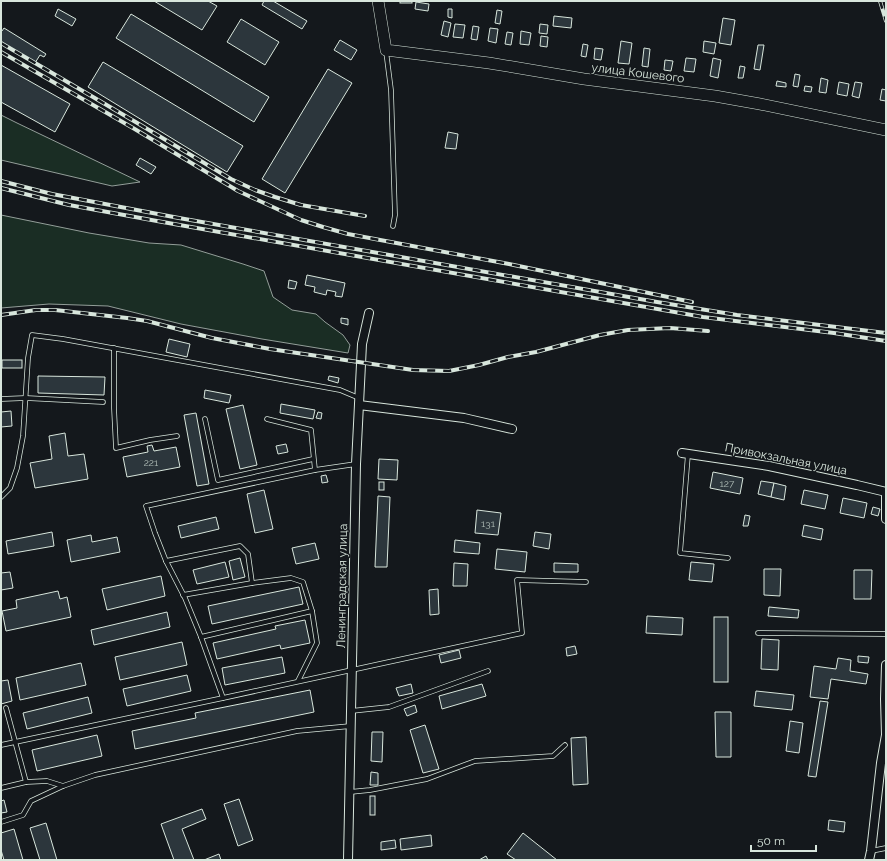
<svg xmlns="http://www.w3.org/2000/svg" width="887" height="861" viewBox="0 0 887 861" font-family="Raleway,sans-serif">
<rect width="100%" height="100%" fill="#14181c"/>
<g fill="#1a2d24" stroke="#939e99">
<path d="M 1,115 L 17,123 L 140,182 L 112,186 L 1,160 Z"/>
<path d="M 1,215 L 89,233 L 149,243 L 181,245 L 243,264 L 264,271 L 273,297 L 292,310 L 316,314 L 325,322 L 343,335 L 350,345 L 348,353 L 262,339 L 181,324 L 108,306 L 49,304 L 1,308 Z"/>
</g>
<g fill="#2c363c" stroke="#d8e6dc">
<path d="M 154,1 L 208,1 L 217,6 L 202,30 Z"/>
<path d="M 264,1 L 273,1 L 307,21 L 302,29 L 262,5 Z"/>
<rect x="400" y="1" width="12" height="2"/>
<path d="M 416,2 L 429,4 L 428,11 L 415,9 Z"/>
<path d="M 58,9 L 76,19 L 72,26 L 55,16 Z"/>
<path d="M 448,9 L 452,9 L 452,18 L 448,17 Z"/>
<path d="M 497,10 L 502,11 L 500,24 L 495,23 Z"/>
<path d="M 131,14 L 269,97 L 254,122 L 116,38 Z"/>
<path d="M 554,16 L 572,18 L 571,28 L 553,26 Z"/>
<path d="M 723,18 L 735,20 L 731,45 L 719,43 Z"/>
<path d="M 241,19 L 279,42 L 265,65 L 227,42 Z"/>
<path d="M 444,21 L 451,23 L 448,37 L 441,35 Z"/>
<path d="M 455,24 L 465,25 L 463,38 L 453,37 Z"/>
<path d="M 540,24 L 548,25 L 547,34 L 539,33 Z"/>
<path d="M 473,26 L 479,27 L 477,40 L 471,39 Z"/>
<path d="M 4,28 L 46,54 L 44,57 L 40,55 L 35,63 L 1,42 L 1,30 L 2,31 Z"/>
<path d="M 490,28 L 498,29 L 496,43 L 488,41 Z"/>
<path d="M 521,31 L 531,33 L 529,45 L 520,44 Z"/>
<path d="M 507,32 L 513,33 L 511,45 L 505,44 Z"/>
<path d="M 541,36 L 548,37 L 547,47 L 540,46 Z"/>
<path d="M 340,40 L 357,50 L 351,60 L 334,50 Z"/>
<path d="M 621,41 L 632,43 L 629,64 L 618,63 Z"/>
<path d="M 704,41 L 716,43 L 714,54 L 703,52 Z"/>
<path d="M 583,44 L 588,45 L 586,57 L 581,56 Z"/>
<path d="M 758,45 L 764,45 L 760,70 L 754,69 Z"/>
<path d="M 595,48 L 603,49 L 601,60 L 594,59 Z"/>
<path d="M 644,48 L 650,49 L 648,67 L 642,66 Z"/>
<path d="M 686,58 L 696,59 L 694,72 L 684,71 Z"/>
<path d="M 713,58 L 721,60 L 718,78 L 710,76 Z"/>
<path d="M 665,60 L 673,61 L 671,71 L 664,70 Z"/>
<path d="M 103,62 L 243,146 L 227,172 L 88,87 Z"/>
<path d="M 1,65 L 70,104 L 55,132 L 1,102 Z"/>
<path d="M 740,66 L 745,67 L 743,78 L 738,78 Z"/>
<path d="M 328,69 L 352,83 L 285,193 L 262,179 Z"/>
<path d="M 795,74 L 800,75 L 798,87 L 793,86 Z"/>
<path d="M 821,78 L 828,80 L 826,93 L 819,92 Z"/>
<path d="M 777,81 L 786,83 L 786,87 L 776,86 Z"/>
<path d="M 839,82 L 849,84 L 847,96 L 837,94 Z"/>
<path d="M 855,82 L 862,83 L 859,98 L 852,96 Z"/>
<path d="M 805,86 L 812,87 L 811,92 L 804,91 Z"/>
<path d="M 882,89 L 886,90 L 886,101 L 880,100 Z"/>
<path d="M 448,132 L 458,134 L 456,149 L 445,148 Z"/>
<path d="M 140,158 L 156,167 L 151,174 L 136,165 Z"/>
<path d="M 307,275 L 345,283 L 342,297 L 335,296 L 336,292 L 327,290 L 326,295 L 314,292 L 315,287 L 305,285 Z"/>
<path d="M 289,280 L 297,282 L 295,289 L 288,288 Z"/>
<path d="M 341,318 L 348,319 L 348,325 L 341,323 Z"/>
<path d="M 169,339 L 190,344 L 187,357 L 166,352 Z"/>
<rect x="2" y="360" width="20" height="8"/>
<path d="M 38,376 L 105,377 L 104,395 L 38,393 Z"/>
<path d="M 329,376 L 339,378 L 338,383 L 328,380 Z"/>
<path d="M 205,390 L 231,395 L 229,403 L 204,398 Z"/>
<path d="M 281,404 L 315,410 L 313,419 L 280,413 Z"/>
<path d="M 243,405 L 257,465 L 240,469 L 226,409 Z"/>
<path d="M 11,411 L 12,426 L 1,427 L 1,412 Z"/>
<path d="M 318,412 L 322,413 L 321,419 L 316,418 Z"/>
<path d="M 196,413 L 209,484 L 197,486 L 184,415 Z"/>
<path d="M 65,433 L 68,456 L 84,454 L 88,479 L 35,488 L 30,463 L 52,459 L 49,436 Z"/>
<path d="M 286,444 L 288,452 L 278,454 L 276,446 Z"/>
<path d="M 152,445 L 154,451 L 176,447 L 180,467 L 127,477 L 123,457 L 148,452 L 147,446 Z"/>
<path d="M 379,459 L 398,460 L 397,480 L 378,479 Z"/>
<path d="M 713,472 L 743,478 L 740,494 L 710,488 Z"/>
<path d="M 326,475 L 328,482 L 322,483 L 321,476 Z"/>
<path d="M 761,481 L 774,483 L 771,497 L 758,494 Z"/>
<rect x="379" y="482" width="5" height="8"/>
<path d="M 774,483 L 786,486 L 784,500 L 771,497 Z"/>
<path d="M 264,490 L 273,529 L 255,533 L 247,494 Z"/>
<path d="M 804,490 L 828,495 L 825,509 L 801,504 Z"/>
<path d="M 378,496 L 390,497 L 387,567 L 375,567 Z"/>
<path d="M 843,498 L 867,503 L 864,518 L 840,513 Z"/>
<path d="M 873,507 L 880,509 L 878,516 L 871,514 Z"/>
<path d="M 477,510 L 501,513 L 498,535 L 475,533 Z"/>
<path d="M 745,515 L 750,516 L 748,526 L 743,526 Z"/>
<path d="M 216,517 L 219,529 L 181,538 L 178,526 Z"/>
<path d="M 804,525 L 823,529 L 821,540 L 802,536 Z"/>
<path d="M 52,532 L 54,546 L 8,554 L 6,541 Z"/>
<path d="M 535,532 L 551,534 L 549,549 L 533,546 Z"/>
<path d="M 91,535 L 92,542 L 117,537 L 120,552 L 71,562 L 67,540 Z"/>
<path d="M 455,540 L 480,543 L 479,554 L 454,552 Z"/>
<path d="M 315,543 L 319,559 L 296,564 L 292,548 Z"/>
<path d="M 497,549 L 527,552 L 525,572 L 495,569 Z"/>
<path d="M 240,558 L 245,577 L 233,580 L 229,561 Z"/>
<path d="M 225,562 L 229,577 L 197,584 L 193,570 Z"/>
<path d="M 691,562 L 714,564 L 712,582 L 689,580 Z"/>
<path d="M 454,563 L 468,564 L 467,586 L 453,586 Z"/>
<path d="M 554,563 L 578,564 L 578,572 L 554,572 Z"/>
<path d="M 764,569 L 781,569 L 780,596 L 764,595 Z"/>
<path d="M 854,570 L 872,570 L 871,599 L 854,599 Z"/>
<path d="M 10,572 L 13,588 L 1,590 L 1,573 Z"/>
<path d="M 161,576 L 165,596 L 107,610 L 102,589 Z"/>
<path d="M 299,587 L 303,604 L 212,624 L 208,606 Z"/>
<path d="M 438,589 L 439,614 L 430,615 L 429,590 Z"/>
<path d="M 58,591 L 60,599 L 67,597 L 71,617 L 6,631 L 2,611 L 17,608 L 16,600 Z"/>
<path d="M 769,607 L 799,610 L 798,618 L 768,616 Z"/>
<path d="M 167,612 L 170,627 L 94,645 L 91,630 Z"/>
<path d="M 647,616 L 683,618 L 682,635 L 646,633 Z"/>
<rect x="714" y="617" width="14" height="65"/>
<path d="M 305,620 L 310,643 L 281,649 L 280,645 L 217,659 L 213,643 L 276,629 L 275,626 Z"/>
<path d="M 762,639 L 779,640 L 778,670 L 761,669 Z"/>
<path d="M 182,642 L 187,665 L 120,680 L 115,657 Z"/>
<path d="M 575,646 L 577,654 L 567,656 L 566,648 Z"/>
<path d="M 459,650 L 461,658 L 441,663 L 439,655 Z"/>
<path d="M 858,656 L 869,657 L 868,663 L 858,662 Z"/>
<path d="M 282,657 L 285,673 L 225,685 L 222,668 Z"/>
<path d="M 838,658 L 851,660 L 850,671 L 868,674 L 866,684 L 831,679 L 828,699 L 810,697 L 814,666 L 836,669 Z"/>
<path d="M 81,663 L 86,685 L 20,700 L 16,678 Z"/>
<path d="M 187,675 L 191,691 L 127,706 L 123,689 Z"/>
<path d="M 8,680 L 12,701 L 1,704 L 1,681 Z"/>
<path d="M 411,684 L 413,693 L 399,696 L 396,688 Z"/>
<path d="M 482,684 L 486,696 L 442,709 L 439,696 Z"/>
<path d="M 310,690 L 314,712 L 135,749 L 132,731 L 196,718 L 195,713 Z"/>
<path d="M 756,691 L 794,695 L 792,710 L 754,706 Z"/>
<path d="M 88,697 L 92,713 L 27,729 L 23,713 Z"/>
<path d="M 820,701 L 828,702 L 816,777 L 808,776 Z"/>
<path d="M 415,705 L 417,712 L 407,716 L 404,709 Z"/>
<path d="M 715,712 L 731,712 L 731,757 L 716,757 Z"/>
<path d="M 790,721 L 803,723 L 799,753 L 786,751 Z"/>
<path d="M 425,725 L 439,769 L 423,773 L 410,730 Z"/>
<path d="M 372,732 L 383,732 L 382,762 L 371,761 Z"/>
<path d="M 97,735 L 102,756 L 37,771 L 32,750 Z"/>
<path d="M 586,737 L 588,784 L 573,785 L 571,738 Z"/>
<path d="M 371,772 L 378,773 L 378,785 L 370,785 Z"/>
<rect x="370" y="796" width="5" height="19"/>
<path d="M 239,799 L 253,840 L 238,846 L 224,804 Z"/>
<path d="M 4,800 L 7,812 L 1,813 L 1,801 Z"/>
<path d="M 202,809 L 206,819 L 182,829 L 194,860 L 174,860 L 161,824 Z"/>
<path d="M 829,820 L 845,822 L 844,832 L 828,830 Z"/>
<path d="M 46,823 L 57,860 L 40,860 L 30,828 Z"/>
<path d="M 14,829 L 23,860 L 4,860 L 1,850 L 1,833 Z"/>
<path d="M 523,833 L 557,860 L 516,860 L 507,854 Z"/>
<path d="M 431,835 L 432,846 L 401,850 L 400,839 Z"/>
<path d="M 395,840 L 396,848 L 381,850 L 381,842 Z"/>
<path d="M 219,854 L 221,860 L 204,860 Z"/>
<path d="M 486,856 L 488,860 L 479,860 Z"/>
</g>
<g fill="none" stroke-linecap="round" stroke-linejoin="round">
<defs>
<g id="lane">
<path d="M 386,51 L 391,90 L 395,215 L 393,226"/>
<path d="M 114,348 L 114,408 L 116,448 L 150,440 L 177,436"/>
<path d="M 1,399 L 26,398 L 103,402"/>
<path d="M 205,419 L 218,480 L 313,459"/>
<path d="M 267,419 L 311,430 L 315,470"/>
<path d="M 688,454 L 680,553 L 728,558"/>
<path d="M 1,497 L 10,488 L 17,468 L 23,436 L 28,358 L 32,335 L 63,339 L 340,390 L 359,398"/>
<path d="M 166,561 L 240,546 L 248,554 L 252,583"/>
<path d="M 183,595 L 252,583 L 291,578 L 303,582 L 312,611 L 317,643 L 298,681"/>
<path d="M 758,633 L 886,634"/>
<path d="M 201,637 L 312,611"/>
<path d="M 223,698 L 201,637 L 185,598 L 166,561 L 155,533 L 146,506 L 315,470 L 356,464"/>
<path d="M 6,708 L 26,782 L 47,781 L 63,786"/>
<path d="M 351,711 L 389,707 L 488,671"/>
<path d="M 1,745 L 223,698 L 522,633 L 517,580 L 586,582"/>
<path d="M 1,788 L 26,782"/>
<path d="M 350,792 L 370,790 L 427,779 L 475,761 L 553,756 L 565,745"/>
<path d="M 1,822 L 23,815 L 31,801 L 63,786 L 95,775 L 297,731 L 351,726"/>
<path d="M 871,851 L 886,848"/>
</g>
<g id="street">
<path d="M 359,405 L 464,418 L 512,429"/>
<path d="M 682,453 L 769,466 L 857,485 L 886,492"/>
<path d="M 886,492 L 886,519"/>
<path d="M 348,860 L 356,464 L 362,344 L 369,313"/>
<path d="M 869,860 L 871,851 L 881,763 L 886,735 L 885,699 L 886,665"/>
</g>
<path id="secondary" d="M 378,1 L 386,50 L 489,63 L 584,79 L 715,96 L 760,104 L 886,130"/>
</defs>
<use href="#lane" stroke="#d8e6dc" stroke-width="5.5"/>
<use href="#street" stroke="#d8e6dc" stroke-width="10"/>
<use href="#secondary" stroke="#d8e6dc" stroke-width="12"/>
<use href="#lane" stroke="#14181c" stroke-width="4"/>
<use href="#street" stroke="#14181c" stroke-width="8"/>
<use href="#secondary" stroke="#14181c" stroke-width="11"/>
<defs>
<g id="rail">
<path d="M 880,1 L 886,21"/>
<path d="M 1,43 L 139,124 L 231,179 L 255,190 L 275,197 L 301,205 L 365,216"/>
<path d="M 1,52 L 133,128 L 238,191 L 301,220 L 323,227 L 348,234 L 509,264 L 692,302"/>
<path d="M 1,181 L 52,194 L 179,218 L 657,302 L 737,315 L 886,333"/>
<path d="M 1,188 L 69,205 L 157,221 L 703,317 L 834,333 L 886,341"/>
<path d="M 1,315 L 36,310 L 55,310 L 127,318 L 147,321 L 212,338 L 270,349 L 413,370 L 449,371 L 479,365 L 508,357 L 536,352 L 600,335 L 628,330 L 670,328 L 708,331"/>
</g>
</defs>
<use href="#rail" stroke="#d8e6dc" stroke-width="4"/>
<use href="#rail" stroke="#14181c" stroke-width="2.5" stroke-dasharray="8" stroke-linecap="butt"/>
</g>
<g text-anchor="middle" stroke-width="3" stroke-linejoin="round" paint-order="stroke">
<g font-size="10" fill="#adbab4">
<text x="151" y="466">221</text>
<text x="727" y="487">127</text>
<text x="488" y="527">131</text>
</g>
<g font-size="12" fill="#d8e6dc" stroke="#14181c">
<text transform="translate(638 73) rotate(7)" y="4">улица Кошевого</text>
<text transform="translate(786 459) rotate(11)" y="4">Привокзальная улица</text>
<text transform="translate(342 586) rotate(-89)" y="4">Ленинградская улица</text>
</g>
</g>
<rect width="887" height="861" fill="none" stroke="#d8e6dc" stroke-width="4"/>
<path d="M751 845v6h65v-6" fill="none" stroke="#d8e6dc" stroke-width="2"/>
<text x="757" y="845" font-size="12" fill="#d8e6dc" stroke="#14181c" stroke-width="3" paint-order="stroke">50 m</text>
</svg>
